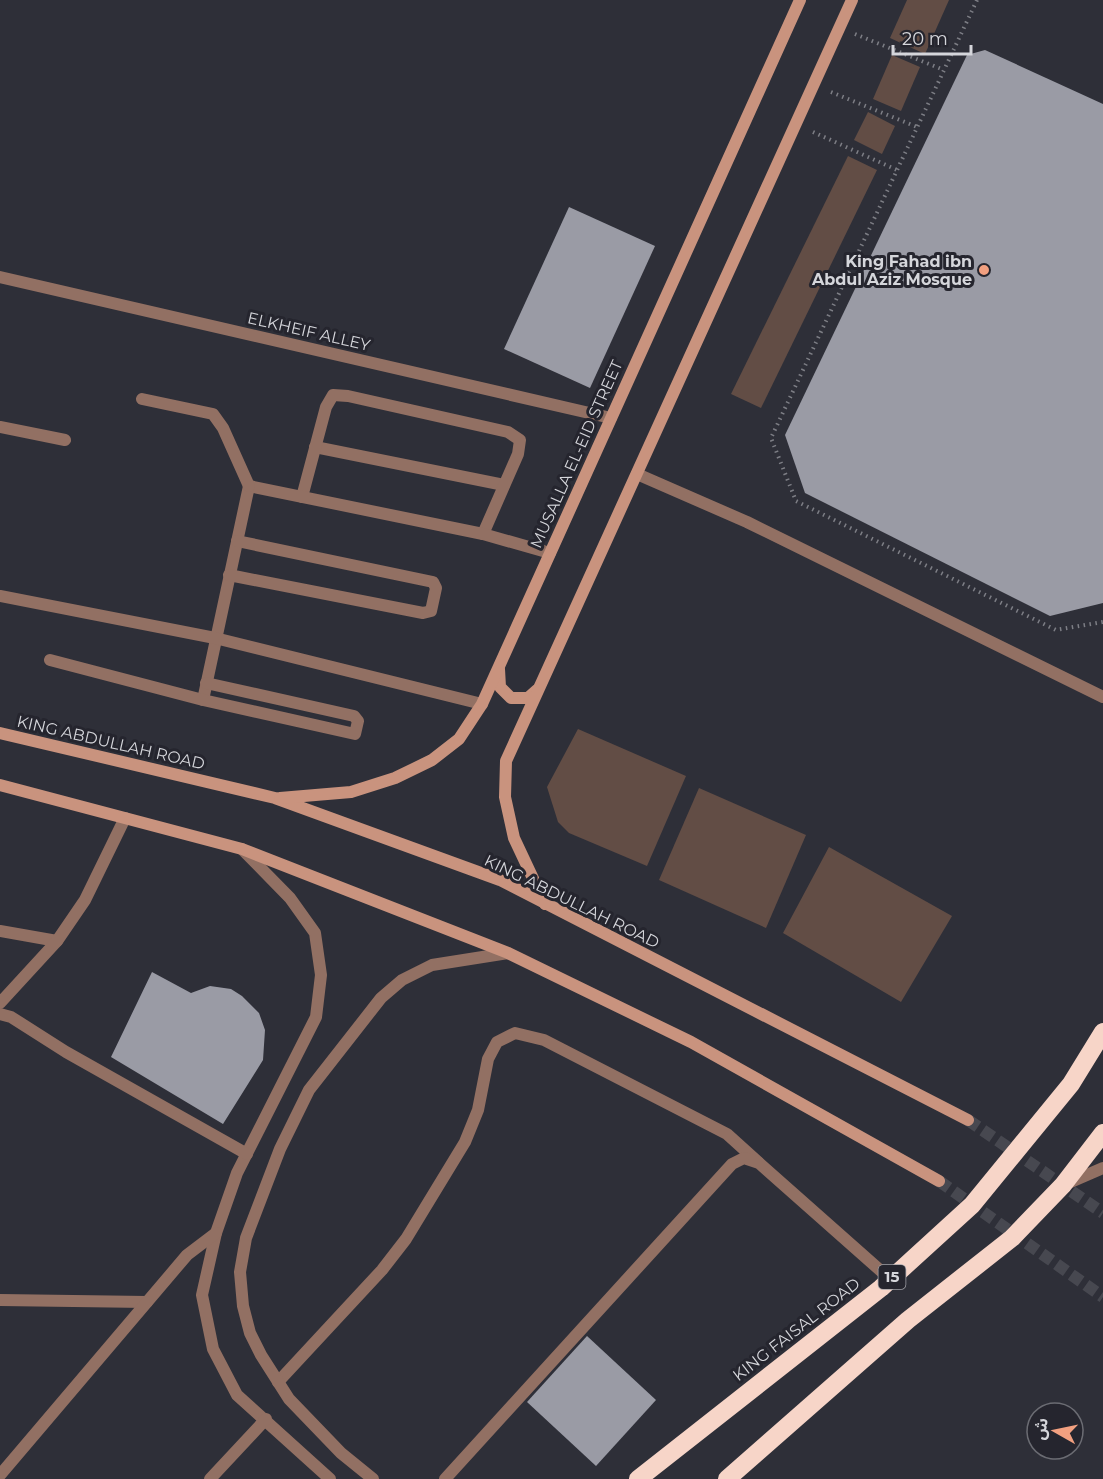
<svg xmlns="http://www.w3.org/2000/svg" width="1103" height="1479" viewBox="0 0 1103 1479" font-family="Montserrat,'Noto Sans Arabic',sans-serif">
<rect width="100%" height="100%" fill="#2e2f38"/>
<g fill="#624d45">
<path d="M 907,0 L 949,0 L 925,54 L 890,38 Z"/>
<path d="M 892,55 L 920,67 L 901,111 L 873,99 Z"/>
<path d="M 868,112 L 895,126 L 882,154 L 854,140 Z"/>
<path d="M 848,156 L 877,170 L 761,408 L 731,394 Z"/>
<path d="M 578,729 L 686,776 L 647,866 L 569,833 L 558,822 L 547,787 Z"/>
<path d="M 699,788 L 806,835 L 766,928 L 659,880 Z"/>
<path d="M 829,847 L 952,916 L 901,1002 L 783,933 Z"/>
</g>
<g fill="#9a9ba5">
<path d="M 985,50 L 1103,104 L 1103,603 L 1050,616 L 805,493 L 785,435 L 967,55 Z"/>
<path d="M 569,207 L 655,246 L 590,388 L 504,349 Z"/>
<path d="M 152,972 L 191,993 L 210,986 L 231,989 L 242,996 L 259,1013 L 265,1030 L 263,1060 L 223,1124 L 111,1057 Z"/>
<path d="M 587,1336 L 656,1400 L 596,1466 L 527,1402 Z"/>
</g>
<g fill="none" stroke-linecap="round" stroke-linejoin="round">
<g stroke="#474850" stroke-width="12" stroke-dasharray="12 6" stroke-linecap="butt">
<path d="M 968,1120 L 1103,1213"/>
<path d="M 939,1181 L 1103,1297"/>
</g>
<g stroke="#7d7e85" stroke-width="4" stroke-dasharray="1.5 4.5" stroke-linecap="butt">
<path d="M 977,0 L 771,438 L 796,501 L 1056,630 L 1103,622"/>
<path d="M 855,34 L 944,70"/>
<path d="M 831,92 L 917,127"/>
<path d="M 813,132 L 897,170"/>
</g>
<g stroke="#927063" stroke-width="12">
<path d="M 315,447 L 504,485"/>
<path d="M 302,497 L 326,407 L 333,395 L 348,396 L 508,432 L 520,440 L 518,454 L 483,534"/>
<path d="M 203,700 L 249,486 L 483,534 L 550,553"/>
<path d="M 0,931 L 57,941"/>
<path d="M 1066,1184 L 1103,1168"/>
<path d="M 278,1382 L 382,1270 L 406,1239 L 465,1142 L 478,1110 L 488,1059 L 497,1042 L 515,1033 L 544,1040 L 727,1134 L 758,1162"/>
</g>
<g stroke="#927063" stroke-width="12">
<path d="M 0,277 L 611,418"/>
<path d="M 142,399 L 213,414 L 223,428 L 249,486"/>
<path d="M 0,427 L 65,440"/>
<path d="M 637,474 L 747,522 L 1103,697"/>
<path d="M 229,575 L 423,613 L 431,611 L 436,588 L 433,582 L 237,541"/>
<path d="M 0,596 L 215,638 L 482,704"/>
<path d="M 50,660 L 203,700 L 355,734 L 358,721 L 354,716 L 206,683"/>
<path d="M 242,849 L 290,898 L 315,933 L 321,975 L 316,1017 L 237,1173 L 216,1233 L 202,1295 L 213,1349 L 237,1395 L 330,1479"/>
<path d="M 0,1003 L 57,941 L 85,900 L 125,818"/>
<path d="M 0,1014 L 11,1017 L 66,1052 L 247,1154"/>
<path d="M 0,1300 L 147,1302"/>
<path d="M 0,1475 L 187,1255 L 216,1233"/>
<path d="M 210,1479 L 266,1419"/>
<path d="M 373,1479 L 341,1453 L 289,1399 L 261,1355 L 250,1333 L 243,1306 L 240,1272 L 246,1238 L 280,1149 L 309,1090 L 381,998 L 402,980 L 432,965 L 508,953"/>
<path d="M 445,1479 L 732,1164 L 744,1158 L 759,1163 L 890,1279"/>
</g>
<g stroke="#c9937e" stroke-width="12">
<path d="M 499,669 L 500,687 L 511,698 L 528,698 L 537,690"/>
<path d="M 0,733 L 275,798 L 500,880 L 968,1120"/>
<path d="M 0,785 L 242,849 L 508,953 L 691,1042 L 939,1181"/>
<path d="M 280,798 L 351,792 L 395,778 L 432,760 L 459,739 L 482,704 L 800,0"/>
<path d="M 545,904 L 514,838 L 505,797 L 506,761 L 852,0"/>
</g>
<g stroke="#f7d5c8" stroke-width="18">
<path d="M 638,1479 L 881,1288 L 972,1205 L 1071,1084 L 1103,1032"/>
<path d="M 727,1479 L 908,1320 L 1012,1238 L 1063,1185 L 1103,1133"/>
</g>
</g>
<circle fill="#f2a080" stroke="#25252e" stroke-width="2" cx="984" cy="270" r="6"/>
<g text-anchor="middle" stroke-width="6" stroke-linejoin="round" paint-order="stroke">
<rect fill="#25252e" stroke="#a0a1a7" stroke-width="1.5" x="878.5" y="1265" width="27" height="24" rx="4.5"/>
<g font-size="15" font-weight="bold" fill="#d5d6db">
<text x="892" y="1282">15</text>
</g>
<g font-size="16" font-weight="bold" fill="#d5d6db" stroke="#25252e" text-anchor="end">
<text x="972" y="267">King Fahad ibn<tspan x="972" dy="18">Abdul Aziz Mosque</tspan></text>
</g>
<g font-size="16" fill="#d5d6db" stroke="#25252e">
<text transform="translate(309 331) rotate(13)" y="6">ELKHEIF ALLEY</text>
<text transform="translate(576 454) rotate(-66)" y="6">MUSALLA EL-EID STREET</text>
<text transform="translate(111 742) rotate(13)" y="6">KING ABDULLAH ROAD</text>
<text transform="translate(572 901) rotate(26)" y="6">KING ABDULLAH ROAD</text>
<text transform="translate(796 1329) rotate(-38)" y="6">KING FAISAL ROAD</text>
</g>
</g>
<g transform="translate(1055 1431) rotate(279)"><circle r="28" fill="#25252e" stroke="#6b6c73" stroke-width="1.5"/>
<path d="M0-4.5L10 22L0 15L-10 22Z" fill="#f2a080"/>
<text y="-9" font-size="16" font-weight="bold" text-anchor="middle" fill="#d5d6db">ش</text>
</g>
<path d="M893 45v9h78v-9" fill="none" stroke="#d5d6db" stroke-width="3"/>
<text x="902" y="45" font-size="18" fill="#d5d6db" stroke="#25252e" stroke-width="4.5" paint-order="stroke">20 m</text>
</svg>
